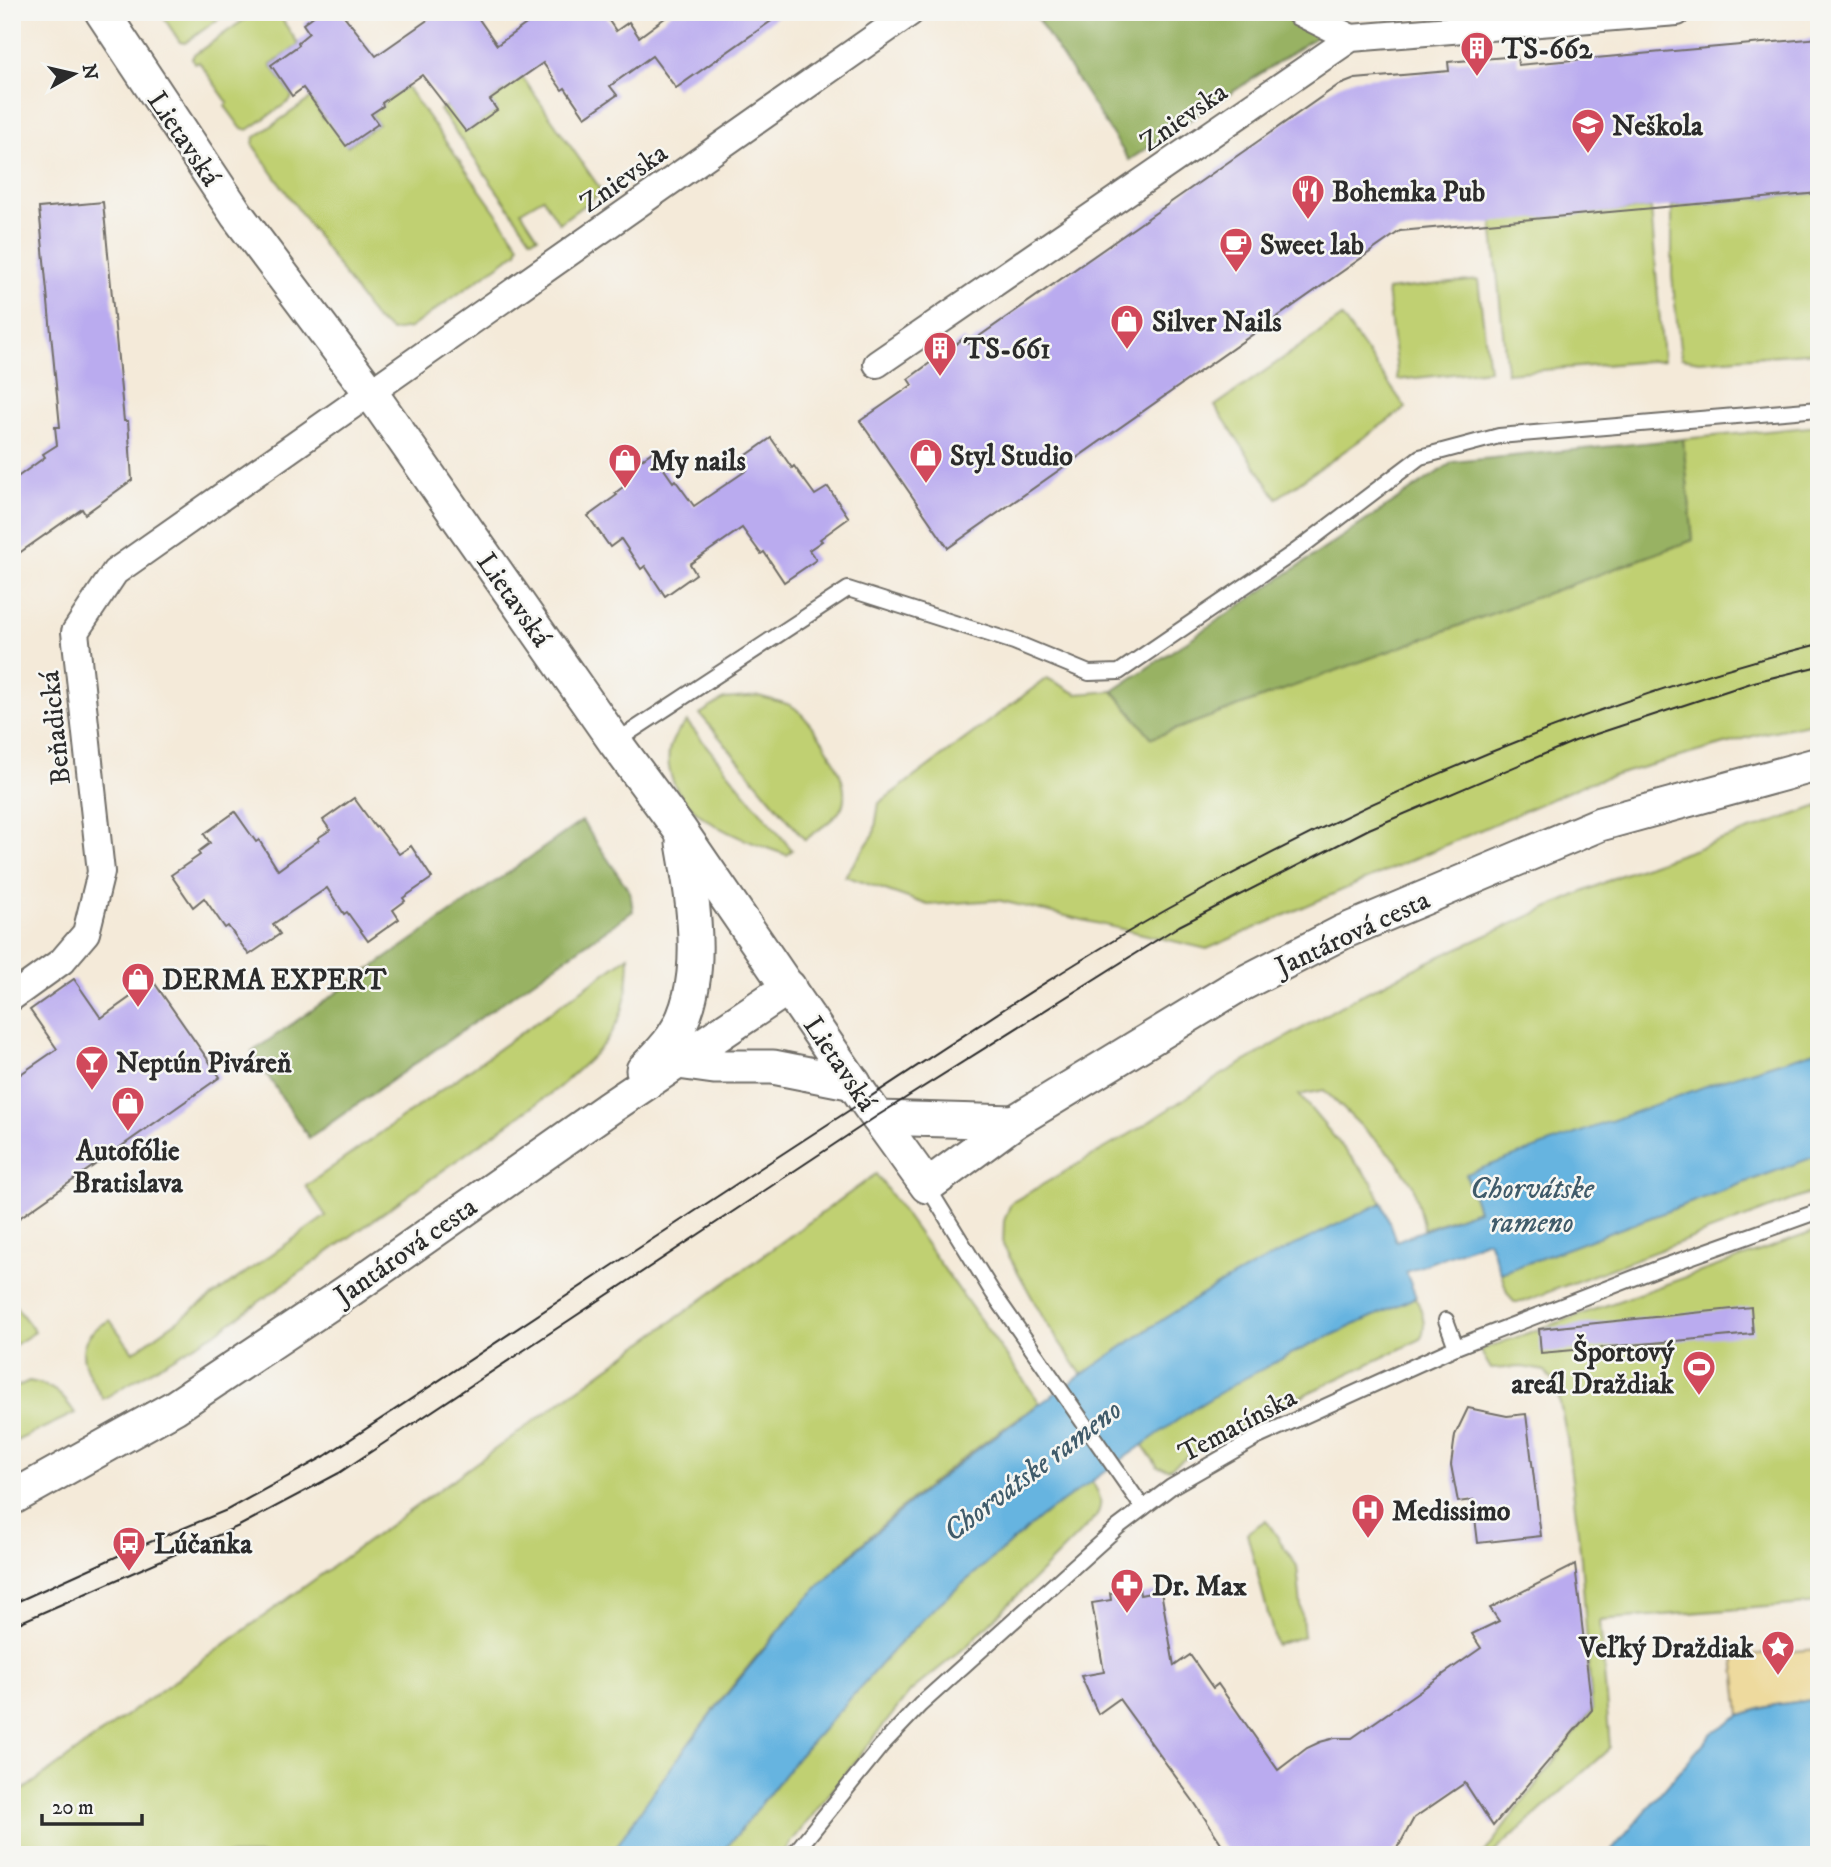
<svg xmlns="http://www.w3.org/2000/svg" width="1831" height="1867" viewBox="0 0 1831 1867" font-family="'IM FELL DW Pica',serif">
<rect width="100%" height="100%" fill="#f6f6f2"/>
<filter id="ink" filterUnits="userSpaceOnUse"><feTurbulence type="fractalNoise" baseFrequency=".0143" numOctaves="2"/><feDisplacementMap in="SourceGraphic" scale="14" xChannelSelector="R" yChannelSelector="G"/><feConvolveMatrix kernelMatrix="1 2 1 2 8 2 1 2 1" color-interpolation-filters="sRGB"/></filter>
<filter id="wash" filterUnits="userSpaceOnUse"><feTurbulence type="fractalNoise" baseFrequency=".00686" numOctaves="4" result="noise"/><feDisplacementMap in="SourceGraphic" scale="28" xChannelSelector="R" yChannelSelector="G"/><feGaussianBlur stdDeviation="1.57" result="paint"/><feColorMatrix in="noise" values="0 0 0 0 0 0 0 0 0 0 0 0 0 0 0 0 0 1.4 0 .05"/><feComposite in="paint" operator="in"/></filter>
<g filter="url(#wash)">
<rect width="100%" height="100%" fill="#f4ead9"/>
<g fill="#c0d072" stroke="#767e4e" stroke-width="2">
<path d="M 160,12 L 228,12 L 185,43 L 180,42 Z"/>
<path d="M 255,12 L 277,12 L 299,45 L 271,65 L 292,96 L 291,100 L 248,130 L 241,128 L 225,106 L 228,103 L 199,62 L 195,63 L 192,58 L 194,55 Z"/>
<path d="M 521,75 L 599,187 L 598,195 L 559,223 L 543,198 L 521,211 L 538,237 L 531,239 L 440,110 L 447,105 L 467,131 L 497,110 L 490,100 L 503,92 L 501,89 Z"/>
<path d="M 406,86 L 519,245 L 517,252 L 410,328 L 392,331 L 376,320 L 253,145 L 254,138 L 316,95 L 319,100 L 314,104 L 323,118 L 326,116 L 347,146 L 378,124 L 371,114 L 383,106 L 382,103 Z"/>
<path d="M 1819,193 L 1819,352 L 1699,361 L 1681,358 L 1672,276 L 1672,206 Z"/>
<path d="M 1651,208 L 1663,360 L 1507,373 L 1492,221 Z"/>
<path d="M 1478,280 L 1489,370 L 1398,380 L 1387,290 Z"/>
<path d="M 1342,317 L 1406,408 L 1277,498 L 1215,406 Z"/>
<path d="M 1819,426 L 1819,722 L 1764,733 L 1588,783 L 1207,949 L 997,900 L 928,905 L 845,876 L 874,834 L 879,803 L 1047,678 L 1077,694 L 1113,691 L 1152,738 L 1693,540 L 1683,439 Z"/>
<path d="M 759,696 C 770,700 787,702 795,708 C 815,725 859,786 839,812 C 830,823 816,831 805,840 L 700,714 L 724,699 Z"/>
<path d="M 687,722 L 792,850 L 787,855 C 758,845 724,834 699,814 C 668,790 655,750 687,722 Z"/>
<path d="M 1819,806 L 1819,1050 L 1766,1066 L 1466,1174 L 1478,1210 L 1424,1229 L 1413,1185 L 1395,1159 L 1324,1090 L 1299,1095 L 1372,1182 L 1382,1203 L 1244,1271 L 1146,1330 L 1082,1375 L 1045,1321 L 1003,1245 L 1004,1221 L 1011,1203 L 1135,1131 L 1218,1077 L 1351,1000 L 1434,959 L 1621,875 Z"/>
<path d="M 629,956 C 628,1028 609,1042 558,1088 L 217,1332 L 103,1399 C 93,1382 74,1357 88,1337 C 92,1329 103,1324 110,1320 L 133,1352 L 326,1216 L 306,1186 Z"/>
<path d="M 1819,1155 L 1819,1190 L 1522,1302 L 1514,1302 L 1507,1292 L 1501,1273 Z"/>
<path d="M 876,1174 L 1040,1403 C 962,1456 885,1517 819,1586 C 741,1667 673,1761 611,1855 L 12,1855 L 12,1798 Z"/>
<path d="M 1819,1230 L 1819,1603 L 1600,1620 L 1610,1748 L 1491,1855 L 1483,1855 L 1592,1710 L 1581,1559 L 1567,1438 L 1557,1388 L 1545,1371 L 1522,1367 L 1491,1369 L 1480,1350 Z"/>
<path d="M 1416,1297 C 1421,1311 1428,1325 1421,1339 L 1264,1414 L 1214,1440 L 1169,1469 L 1158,1467 L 1142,1444 C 1176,1421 1210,1397 1246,1377 C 1301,1347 1359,1323 1416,1297 Z"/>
<path d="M 12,1301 L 35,1332 L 12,1347 Z"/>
<path d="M 29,1381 C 52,1385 62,1394 75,1413 L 12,1443 L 12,1389 Z"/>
<path d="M 1091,1481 C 1100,1493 1104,1503 1096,1517 L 968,1645 L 911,1691 L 781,1855 L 721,1855 L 799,1756 L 894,1649 L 934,1608 L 1041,1517 Z"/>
<path d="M 1266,1520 L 1297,1566 L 1304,1636 L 1276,1645 L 1247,1533 Z"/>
</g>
<g fill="#98b264" stroke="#626e48" stroke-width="2">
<path d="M 1033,12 L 1354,12 L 1129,160 Z"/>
<path d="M 1683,439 L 1693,540 L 1152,738 L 1113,691 L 1453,462 Z"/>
<path d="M 582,821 L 630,892 L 633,911 L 309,1138 L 252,1052 Z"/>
</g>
<path fill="#eeda9e" stroke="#8c8264" stroke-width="2" d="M 1819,1649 L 1819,1699 L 1774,1705 L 1740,1715 L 1734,1656 Z"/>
<g fill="#66b4e0" stroke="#487086" stroke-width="2">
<path d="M 1819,1050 L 1819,1155 L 1501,1273 L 1488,1240 L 1406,1272 L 1416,1297 L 1293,1353 L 1245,1378 L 1196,1407 L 1041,1517 L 934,1608 L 894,1649 L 799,1756 L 721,1855 L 611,1855 C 655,1787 703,1722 755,1660 C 777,1634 797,1608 821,1584 C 900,1505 988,1439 1080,1376 C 1134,1339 1187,1301 1244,1271 C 1290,1247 1336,1225 1382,1203 L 1396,1241 L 1478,1210 L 1466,1174 L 1725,1079 Z"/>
<path d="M 1819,1699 L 1819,1855 L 1608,1855 L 1712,1733 L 1740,1715 L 1774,1705 Z"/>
</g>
<g id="blocks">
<g fill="#baabef">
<path d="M 319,12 L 341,12 L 376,56 L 439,12 L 474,12 L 497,45 L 543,12 L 603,12 L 616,31 L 629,22 L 639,37 L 673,12 L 784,12 L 676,88 L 652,56 L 610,86 L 617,95 L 585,117 L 565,88 L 562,90 L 543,63 L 490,100 L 497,110 L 466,132 L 422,75 L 382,103 L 383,106 L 371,114 L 378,124 L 346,146 L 303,88 L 292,96 L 271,65 L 299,45 L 298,42 L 309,33 L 303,24 Z"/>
<path d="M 1819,38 L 1819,193 L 1400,231 L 948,548 L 860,421 L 912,385 L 908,379 L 964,338 L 968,344 L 1337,86 L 1355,79 L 1449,71 L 1448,62 L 1517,56 L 1518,65 Z"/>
<path d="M 103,202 L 124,421 L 128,421 L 132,480 L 85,514 L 82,509 L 12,558 L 12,481 L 45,457 L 43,454 L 57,445 L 55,427 L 60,427 L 39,208 Z"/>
<path d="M 771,438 L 792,468 L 794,466 L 815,495 L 828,487 L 849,518 L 820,539 L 822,541 L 809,550 L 816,560 L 784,582 L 764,552 L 761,554 L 742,528 L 690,564 L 696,574 L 665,596 L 645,566 L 641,569 L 621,539 L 610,547 L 588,516 L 617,495 L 615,493 L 627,484 L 620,475 L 652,452 L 673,482 L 675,480 L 694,506 L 747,470 L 740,460 Z"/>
<path d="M 354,798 L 375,827 L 377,826 L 399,854 L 411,846 L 432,878 L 403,898 L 405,901 L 393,910 L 399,919 L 368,941 L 347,912 L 344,914 L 327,888 L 273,924 L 280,934 L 249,955 L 228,926 L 225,928 L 204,898 L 193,907 L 171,875 L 200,855 L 198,852 L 210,843 L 204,834 L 235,812 L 256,842 L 259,840 L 278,870 L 319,840 L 318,838 L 330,830 L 323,820 Z"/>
<path d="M 74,979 L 101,1018 L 153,981 L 220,1077 L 12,1223 L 12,1080 L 57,1049 L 30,1010 Z"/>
<path d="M 1751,1307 L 1753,1334 L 1541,1353 L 1539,1329 Z"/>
<path d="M 1468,1408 L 1507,1416 L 1526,1414 L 1541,1536 L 1478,1543 L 1473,1500 L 1458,1502 L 1451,1465 L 1455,1435 Z"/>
<path d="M 1575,1565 L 1592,1710 L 1493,1826 L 1465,1783 L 1414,1818 L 1400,1844 L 1390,1855 L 1229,1855 L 1194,1802 L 1119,1699 L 1098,1714 L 1081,1676 L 1104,1672 L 1092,1603 L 1111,1600 L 1110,1593 L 1139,1588 L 1140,1595 L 1161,1591 L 1174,1666 L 1190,1655 L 1213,1688 L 1218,1684 L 1278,1770 L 1307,1748 L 1320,1742 L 1335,1738 L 1352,1738 L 1481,1648 L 1472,1634 L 1499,1621 L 1490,1608 Z"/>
</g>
</g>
</g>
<g filter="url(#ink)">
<use href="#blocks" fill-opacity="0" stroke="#716e68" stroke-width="2"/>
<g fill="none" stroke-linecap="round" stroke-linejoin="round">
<defs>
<g id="service">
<path d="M 615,742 L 848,589 L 1014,642 L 1089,673 L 1119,672 L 1296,551 L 1420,457 L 1499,436 L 1819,409"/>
<path d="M 927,1186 L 993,1293 L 1143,1508"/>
<path d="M 1446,1320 L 1456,1347"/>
<path d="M 793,1855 L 881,1746 L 920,1705 L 1118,1527 L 1171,1487 L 1258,1437 L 1456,1347 L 1662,1267 L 1819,1211"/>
</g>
<g id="minor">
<path d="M 1299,12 L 1351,38"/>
<path d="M 877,364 L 1351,38 L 1677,12"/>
<path d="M 12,997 L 62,961 L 86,933 L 101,872 L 75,632 L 115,572 L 911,12"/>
</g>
<g id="tertiary">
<path d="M 102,12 L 237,215 L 371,393 L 615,742 L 680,830 L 865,1100 L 927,1186 L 1014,1122 L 1234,988 L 1343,932 L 1600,824 L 1819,764"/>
<path d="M 678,1062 L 714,1067 L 773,1067 L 854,1083"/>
<path d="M 643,1070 C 653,1060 664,1050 672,1038 C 709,986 693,901 683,843"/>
<path d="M 878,1118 L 1014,1122"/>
<path d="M 12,1498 L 175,1407 L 347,1292 L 609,1108 L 789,987"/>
</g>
</defs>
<use href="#service" stroke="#716e68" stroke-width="18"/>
<use href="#minor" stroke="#716e68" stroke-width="30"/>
<use href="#tertiary" stroke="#716e68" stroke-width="37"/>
<use href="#service" stroke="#fff" stroke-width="14"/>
<use href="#minor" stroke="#fff" stroke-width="26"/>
<use href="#tertiary" stroke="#fff" stroke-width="33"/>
<g stroke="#2b2b2b" stroke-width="2">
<path d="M 12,1604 L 131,1550 L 227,1510 L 325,1456 C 502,1339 678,1221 856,1106 C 959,1039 1061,969 1168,909 C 1372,794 1591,701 1819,644"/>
<path d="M 12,1626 L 239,1526 L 339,1473 L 877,1116 L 1179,926 L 1369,829 L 1575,741 L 1754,682 L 1819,666"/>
</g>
</g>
</g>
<defs>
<symbol id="building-pin" viewBox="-11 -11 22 30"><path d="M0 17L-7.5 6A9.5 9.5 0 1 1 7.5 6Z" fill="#d1495b" stroke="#f6f6f2"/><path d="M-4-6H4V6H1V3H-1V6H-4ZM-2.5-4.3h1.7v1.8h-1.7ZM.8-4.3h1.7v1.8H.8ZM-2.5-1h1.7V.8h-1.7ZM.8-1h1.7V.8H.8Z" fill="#fff"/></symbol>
<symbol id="school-pin" viewBox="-11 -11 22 30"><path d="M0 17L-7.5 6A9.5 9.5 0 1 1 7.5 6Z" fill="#d1495b" stroke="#f6f6f2"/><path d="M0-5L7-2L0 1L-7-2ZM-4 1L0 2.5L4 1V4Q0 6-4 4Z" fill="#fff"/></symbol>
<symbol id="restaurant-pin" viewBox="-11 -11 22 30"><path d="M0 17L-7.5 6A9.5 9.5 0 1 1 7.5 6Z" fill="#d1495b" stroke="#f6f6f2"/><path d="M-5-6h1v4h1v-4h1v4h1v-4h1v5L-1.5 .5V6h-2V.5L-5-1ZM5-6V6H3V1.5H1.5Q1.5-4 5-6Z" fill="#fff"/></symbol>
<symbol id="cafe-pin" viewBox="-11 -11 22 30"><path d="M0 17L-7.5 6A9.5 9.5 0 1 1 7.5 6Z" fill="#d1495b" stroke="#f6f6f2"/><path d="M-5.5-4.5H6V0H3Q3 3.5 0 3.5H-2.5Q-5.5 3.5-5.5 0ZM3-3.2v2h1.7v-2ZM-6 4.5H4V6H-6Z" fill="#fff"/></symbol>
<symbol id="shop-pin" viewBox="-11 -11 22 30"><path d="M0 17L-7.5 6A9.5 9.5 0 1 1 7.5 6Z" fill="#d1495b" stroke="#f6f6f2"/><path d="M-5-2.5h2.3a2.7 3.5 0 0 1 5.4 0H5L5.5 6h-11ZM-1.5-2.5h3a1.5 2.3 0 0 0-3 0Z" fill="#fff"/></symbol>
<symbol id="bar-pin" viewBox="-11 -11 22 30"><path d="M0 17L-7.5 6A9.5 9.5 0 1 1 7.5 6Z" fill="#d1495b" stroke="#f6f6f2"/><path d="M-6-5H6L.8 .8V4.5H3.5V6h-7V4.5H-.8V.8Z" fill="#fff"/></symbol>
<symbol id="stadium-pin" viewBox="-11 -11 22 30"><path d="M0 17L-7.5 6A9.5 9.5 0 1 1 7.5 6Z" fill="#d1495b" stroke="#f6f6f2"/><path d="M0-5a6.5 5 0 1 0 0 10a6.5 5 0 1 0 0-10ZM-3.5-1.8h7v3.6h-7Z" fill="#fff"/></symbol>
<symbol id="hospital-pin" viewBox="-11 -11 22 30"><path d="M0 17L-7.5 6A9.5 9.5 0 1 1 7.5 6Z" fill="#d1495b" stroke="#f6f6f2"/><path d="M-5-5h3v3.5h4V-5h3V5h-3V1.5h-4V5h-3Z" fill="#fff"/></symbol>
<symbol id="bus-pin" viewBox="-11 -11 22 30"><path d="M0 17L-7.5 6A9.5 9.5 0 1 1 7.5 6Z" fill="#d1495b" stroke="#f6f6f2"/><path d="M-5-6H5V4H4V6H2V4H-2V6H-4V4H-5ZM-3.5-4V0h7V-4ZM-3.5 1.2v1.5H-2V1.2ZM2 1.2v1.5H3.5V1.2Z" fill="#fff"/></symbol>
<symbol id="pharmacy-pin" viewBox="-11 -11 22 30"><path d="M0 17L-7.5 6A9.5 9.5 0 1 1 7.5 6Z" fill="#d1495b" stroke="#f6f6f2"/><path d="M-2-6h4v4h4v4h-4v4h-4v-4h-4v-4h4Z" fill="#fff"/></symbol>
<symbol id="sight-pin" viewBox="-11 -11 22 30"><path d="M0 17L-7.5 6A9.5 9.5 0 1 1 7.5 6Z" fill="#d1495b" stroke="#f6f6f2"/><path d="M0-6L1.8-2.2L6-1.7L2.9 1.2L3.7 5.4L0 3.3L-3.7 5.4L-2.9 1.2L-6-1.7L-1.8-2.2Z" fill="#fff"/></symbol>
</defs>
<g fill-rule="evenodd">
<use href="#building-pin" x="1458" y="29" width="38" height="52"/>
<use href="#school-pin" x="1569" y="106" width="38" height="52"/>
<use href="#restaurant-pin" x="1289" y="172" width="38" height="52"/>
<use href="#cafe-pin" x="1217" y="225" width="38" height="52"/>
<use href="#shop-pin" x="1108" y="302" width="38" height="52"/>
<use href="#building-pin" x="921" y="329" width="38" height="52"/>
<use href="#shop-pin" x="907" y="436" width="38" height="52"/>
<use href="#shop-pin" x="606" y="441" width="38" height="52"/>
<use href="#shop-pin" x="119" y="960" width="38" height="52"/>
<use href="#bar-pin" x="73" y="1043" width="38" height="52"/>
<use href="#shop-pin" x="109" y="1084" width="38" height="52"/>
<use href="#stadium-pin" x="1680" y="1348" width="38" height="52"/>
<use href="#hospital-pin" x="1349" y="1491" width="38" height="52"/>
<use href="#bus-pin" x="110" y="1524" width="38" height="52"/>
<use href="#pharmacy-pin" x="1108" y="1566" width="38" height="52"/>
<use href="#sight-pin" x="1759" y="1628" width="38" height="52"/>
</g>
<g text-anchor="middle" stroke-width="5" stroke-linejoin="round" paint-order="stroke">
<g font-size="28" font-weight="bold" fill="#2b2b2b" stroke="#f6f6f2" text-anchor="start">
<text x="1502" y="58">TS-662</text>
<text x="1612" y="135">Neškola</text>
<text x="1332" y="201">Bohemka Pub</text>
<text x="1260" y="254">Sweet lab</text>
<text x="1152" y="331">Silver Nails</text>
<text x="964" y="358">TS-661</text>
<text x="950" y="465">Styl Studio</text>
<text x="650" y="470">My nails</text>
<text x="162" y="989">DERMA EXPERT</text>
<text x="116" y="1072">Neptún Piváreň</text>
<text x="128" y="1160" text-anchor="middle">Autofólie<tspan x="128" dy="32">Bratislava</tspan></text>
<text x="1674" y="1361" text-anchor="end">Športový<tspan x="1674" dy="32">areál Draždiak</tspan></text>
<text x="1392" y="1520">Medissimo</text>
<text x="154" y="1553">Lúčanka</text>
<text x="1152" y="1595">Dr. Max</text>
<text x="1754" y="1657" text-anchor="end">Veľký Draždiak</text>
</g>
<g font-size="28" fill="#2b2b2b" stroke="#f6f6f2">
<text transform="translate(1183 116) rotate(-35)" y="10">Znievska</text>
<text transform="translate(185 138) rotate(56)" y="10">Lietavská</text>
<text transform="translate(623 177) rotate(-35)" y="10">Znievska</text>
<text transform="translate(515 599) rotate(55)" y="10">Lietavská</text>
<text transform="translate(54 728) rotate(-96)" y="10">Beňadická</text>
<text transform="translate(1352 932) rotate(-25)" y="10">Jantárová cesta</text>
<text transform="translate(841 1063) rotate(56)" y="10">Lietavská</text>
<text transform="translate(405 1250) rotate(-35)" y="10">Jantárová cesta</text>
<text transform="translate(1237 1424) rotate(-28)" y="10">Tematínska</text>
</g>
<g font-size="30" font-style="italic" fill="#405b6a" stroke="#f6f6f2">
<text x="1532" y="1198">Chorvátske<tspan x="1532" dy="34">rameno</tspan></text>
<text transform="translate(1032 1470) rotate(-37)" y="10">Chorvátske rameno</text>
</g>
</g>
<rect width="1831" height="1867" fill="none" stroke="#f6f6f2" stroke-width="42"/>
<g transform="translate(74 74) rotate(82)" stroke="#f6f6f2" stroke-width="5" paint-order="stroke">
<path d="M0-5L12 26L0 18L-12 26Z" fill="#2b2b2b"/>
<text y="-10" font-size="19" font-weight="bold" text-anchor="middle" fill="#2b2b2b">N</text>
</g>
<path d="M42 1814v10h100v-10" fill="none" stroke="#2b2b2b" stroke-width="3.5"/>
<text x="52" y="1814" font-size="21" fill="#2b2b2b" stroke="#f6f6f2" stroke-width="5" paint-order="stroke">20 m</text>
</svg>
